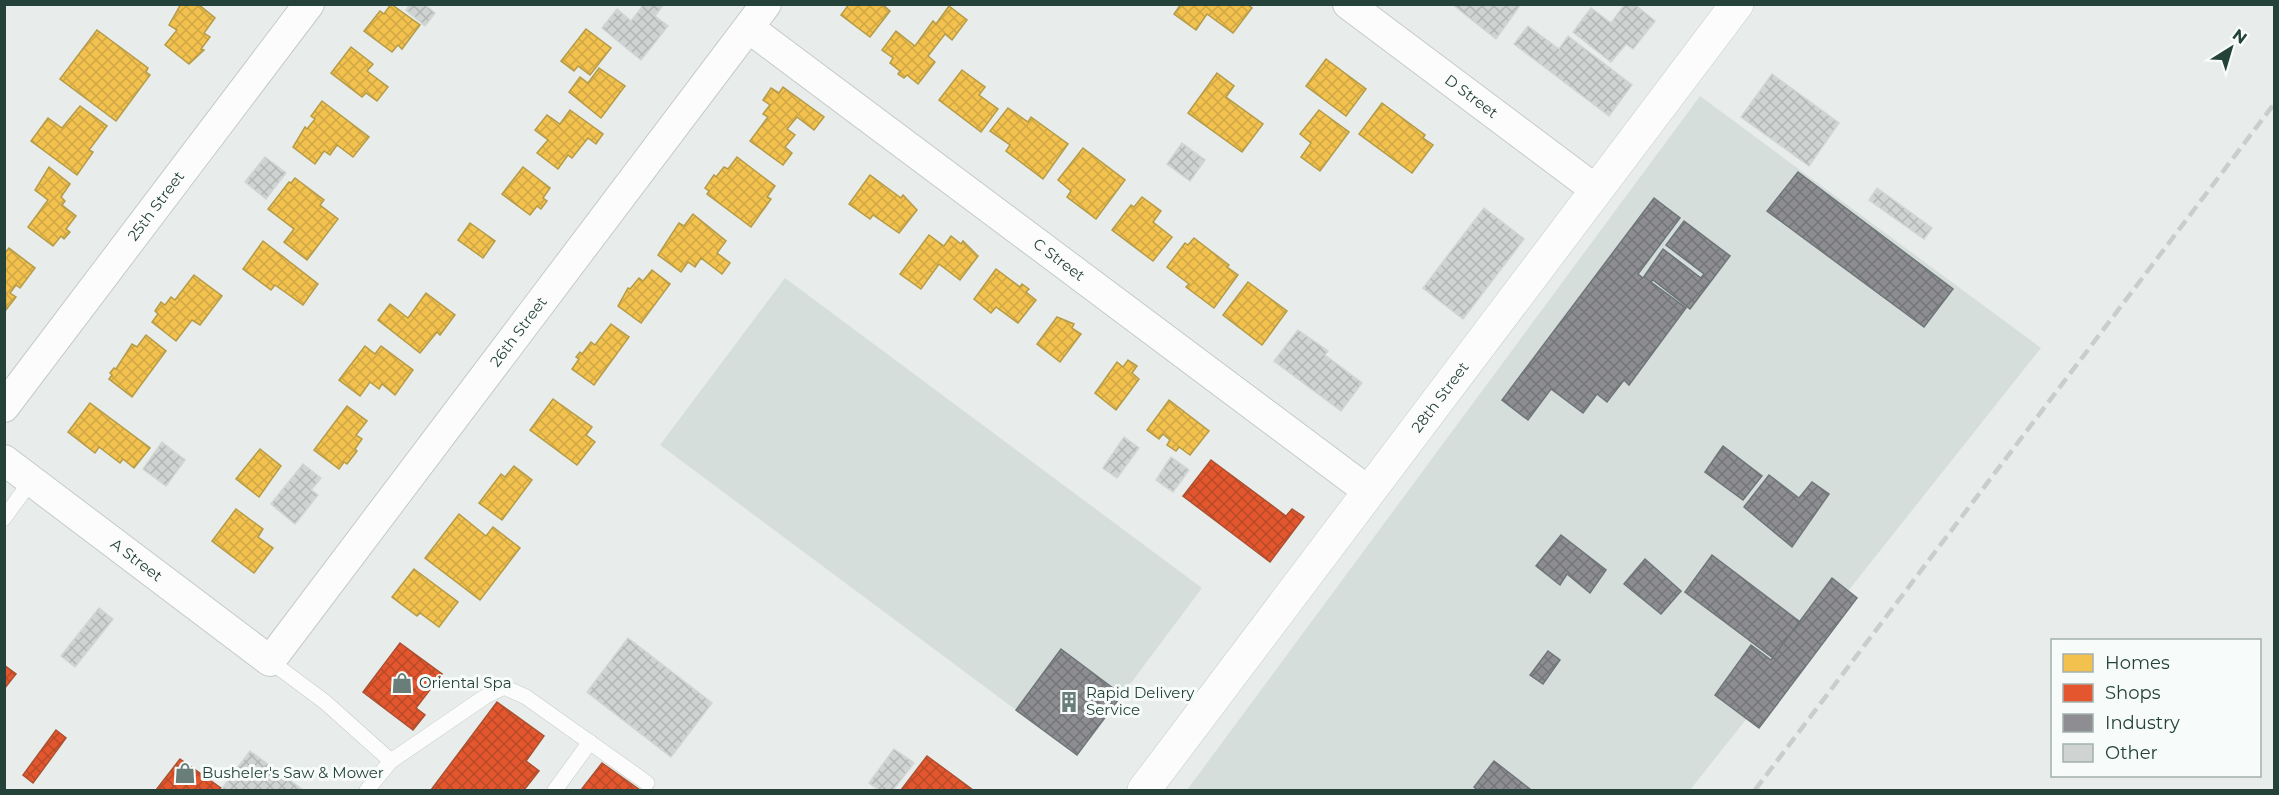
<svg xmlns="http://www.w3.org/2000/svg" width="2279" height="795" viewBox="0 0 2279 795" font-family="Montserrat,sans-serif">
<defs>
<pattern id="homes-cross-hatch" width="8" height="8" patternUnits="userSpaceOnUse" patternTransform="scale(1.5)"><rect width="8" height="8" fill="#f2c14e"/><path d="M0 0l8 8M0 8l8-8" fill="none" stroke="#cfa745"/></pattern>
<pattern id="shops-cross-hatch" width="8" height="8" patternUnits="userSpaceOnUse" patternTransform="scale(1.5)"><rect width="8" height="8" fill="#e4572e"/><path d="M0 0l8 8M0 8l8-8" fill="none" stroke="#b94a28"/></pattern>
<pattern id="industry-cross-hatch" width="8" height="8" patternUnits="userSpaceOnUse" patternTransform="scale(1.5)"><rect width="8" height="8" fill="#8d8d92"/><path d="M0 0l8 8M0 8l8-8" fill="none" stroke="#737578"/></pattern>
<pattern id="building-cross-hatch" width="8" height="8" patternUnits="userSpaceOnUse" patternTransform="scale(1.5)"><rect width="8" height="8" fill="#cfd4d2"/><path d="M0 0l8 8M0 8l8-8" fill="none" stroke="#b2b7b5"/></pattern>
</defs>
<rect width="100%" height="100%" fill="#e8edeb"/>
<g fill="#d6dedb">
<path d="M 1700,96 L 2041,348 L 1690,790 L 1187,790 Z"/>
<path d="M 785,278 L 1202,588 L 1122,695 L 1062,649 L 1016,710 L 660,445 Z"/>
</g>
<g fill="url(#homes-cross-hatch)" stroke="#b49b48" stroke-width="1.5">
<path d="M 181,4 L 198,4 L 215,18 L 204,33 L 210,37 L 201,49 L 204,50 L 189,64 L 165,45 L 177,30 L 169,25 Z"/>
<path d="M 391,4 L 420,25 L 402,49 L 398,45 L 392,52 L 364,31 L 380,11 L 384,14 Z"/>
<path d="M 849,4 L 882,4 L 890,11 L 870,37 L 841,15 Z"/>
<path d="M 1181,4 L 1247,4 L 1252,8 L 1233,33 L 1207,14 L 1196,30 L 1174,14 Z"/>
<path d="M 949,6 L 967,20 L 952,40 L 945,34 L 928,56 L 935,62 L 918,84 L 907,75 L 904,78 L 898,74 L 900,71 L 890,63 L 893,58 L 882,50 L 896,31 L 915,46 L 933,21 L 936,24 Z"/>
<path d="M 586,29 L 611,48 L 590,75 L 578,66 L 574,71 L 561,61 Z"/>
<path d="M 97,30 L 148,68 L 146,72 L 150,75 L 116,121 L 60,79 Z"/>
<path d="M 351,47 L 373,64 L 367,71 L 388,87 L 377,101 L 366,93 L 362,97 L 331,73 Z"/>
<path d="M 1326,59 L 1366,89 L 1346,116 L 1306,86 Z"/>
<path d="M 599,68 L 625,86 L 601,118 L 569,92 L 580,77 L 588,83 Z"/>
<path d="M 962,70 L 985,87 L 979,95 L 998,109 L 981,132 L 939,100 Z"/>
<path d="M 1217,73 L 1234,86 L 1226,97 L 1263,124 L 1242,152 L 1188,113 Z"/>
<path d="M 783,87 L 824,117 L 814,130 L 797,117 L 787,129 L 795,135 L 785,147 L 792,153 L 783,165 L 750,141 L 768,117 L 763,114 L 770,105 L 763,100 L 771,88 L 779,93 Z"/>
<path d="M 322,101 L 369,137 L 353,157 L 337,145 L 330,155 L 324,151 L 315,164 L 293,147 L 305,127 L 307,129 L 315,119 L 311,116 Z"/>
<path d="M 1382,103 L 1425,135 L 1423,138 L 1433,145 L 1412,173 L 1359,134 Z"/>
<path d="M 80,106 L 107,126 L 89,150 L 93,152 L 77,175 L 31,141 L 48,118 L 62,128 Z"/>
<path d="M 1008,108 L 1028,122 L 1031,117 L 1068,144 L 1043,179 L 1006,151 L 1010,145 L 990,131 Z"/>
<path d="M 570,110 L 603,134 L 596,144 L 588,138 L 572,158 L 568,155 L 558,169 L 537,153 L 548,140 L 535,130 L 547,115 L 560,124 Z"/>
<path d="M 1319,110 L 1349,132 L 1320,171 L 1301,157 L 1311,143 L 1300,134 Z"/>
<path d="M 1083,148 L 1125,180 L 1096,219 L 1067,197 L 1071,191 L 1058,180 Z"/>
<path d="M 737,157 L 775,186 L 767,197 L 771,199 L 751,227 L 707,194 L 709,191 L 705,188 L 714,175 L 716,177 L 724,167 L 728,169 Z"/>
<path d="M 49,167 L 70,184 L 61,197 L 65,201 L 62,205 L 76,216 L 66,229 L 70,232 L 64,239 L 61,236 L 53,246 L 28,227 L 48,200 L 35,190 Z"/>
<path d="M 523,167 L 550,188 L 543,198 L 547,201 L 541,209 L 537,206 L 530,215 L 502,194 Z"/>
<path d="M 870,175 L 901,198 L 903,195 L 917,210 L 899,233 L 873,215 L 870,219 L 849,204 Z"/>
<path d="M 295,178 L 324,200 L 320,205 L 338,219 L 307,260 L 284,242 L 294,229 L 268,209 L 289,182 L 291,183 Z"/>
<path d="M 1142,197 L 1161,211 L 1153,222 L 1172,237 L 1153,261 L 1112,230 L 1131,205 L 1134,207 Z"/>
<path d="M 693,214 L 726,241 L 717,253 L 730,263 L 722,274 L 701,258 L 695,267 L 688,262 L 681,272 L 658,255 L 679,223 L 684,226 Z"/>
<path d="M 470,223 L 495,241 L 483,258 L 458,240 Z"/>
<path d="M 929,235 L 944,246 L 951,236 L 961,244 L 963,241 L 978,256 L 960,280 L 939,264 L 921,289 L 900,274 Z"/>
<path d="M 1194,238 L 1229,265 L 1227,267 L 1238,275 L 1214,308 L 1186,287 L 1189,284 L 1167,267 L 1185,243 L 1188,245 Z"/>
<path d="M 263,241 L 318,284 L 303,305 L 275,285 L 271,290 L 243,269 Z"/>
<path d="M 9,248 L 35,268 L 20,288 L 16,285 L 10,293 L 16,297 L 6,310 L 4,254 Z"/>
<path d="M 996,269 L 1020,287 L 1022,284 L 1029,289 L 1026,292 L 1036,300 L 1018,323 L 996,307 L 991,313 L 974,299 Z"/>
<path d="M 652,270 L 670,284 L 641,323 L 618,306 L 628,288 L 630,289 L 639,278 L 643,281 Z"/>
<path d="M 194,275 L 222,296 L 200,325 L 192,320 L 176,341 L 152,322 L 158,314 L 155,311 L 161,302 L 165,305 L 171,297 L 175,300 Z"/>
<path d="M 1248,282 L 1287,311 L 1262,345 L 1223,315 Z"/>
<path d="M 426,293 L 455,315 L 440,335 L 437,332 L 420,353 L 378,320 L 390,304 L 408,318 Z"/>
<path d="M 1057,317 L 1074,324 L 1072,328 L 1081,334 L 1060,362 L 1037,344 Z"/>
<path d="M 611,324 L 629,337 L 594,385 L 572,369 L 579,359 L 576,357 L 580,352 L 582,354 L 591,342 L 595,345 Z"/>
<path d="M 146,335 L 166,351 L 132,397 L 109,379 L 112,375 L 110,373 L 114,368 L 116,369 L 132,344 L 137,347 Z"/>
<path d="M 365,346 L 375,354 L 381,346 L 413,370 L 395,395 L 382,384 L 379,389 L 370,382 L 360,396 L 339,380 Z"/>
<path d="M 1128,360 L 1137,366 L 1132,373 L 1139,379 L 1116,410 L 1095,393 L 1117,362 L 1123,367 Z"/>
<path d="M 553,399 L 592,427 L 586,435 L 595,442 L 577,465 L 530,430 Z"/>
<path d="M 1169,400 L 1209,431 L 1190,455 L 1179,447 L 1176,451 L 1167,445 L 1170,440 L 1163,434 L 1159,439 L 1147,430 Z"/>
<path d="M 90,403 L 150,448 L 134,468 L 123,459 L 120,463 L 99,447 L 95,453 L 68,432 Z"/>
<path d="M 347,406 L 367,421 L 356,435 L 362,439 L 355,449 L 357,451 L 347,464 L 344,462 L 339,469 L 314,450 Z"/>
<path d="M 260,449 L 281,466 L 259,497 L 236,479 Z"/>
<path d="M 514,466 L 532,480 L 502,520 L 479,503 L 501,474 L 505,477 Z"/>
<path d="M 236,509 L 263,529 L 258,537 L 273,548 L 254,573 L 212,541 Z"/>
<path d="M 459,514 L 486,536 L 493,527 L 520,548 L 480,600 L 425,558 Z"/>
<path d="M 414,569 L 458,602 L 439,627 L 420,613 L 417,616 L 392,597 Z"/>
</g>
<g fill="url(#shops-cross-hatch)" stroke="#aa5132" stroke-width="1.5">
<path d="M 1211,460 L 1286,516 L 1292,509 L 1304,517 L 1270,562 L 1183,496 Z"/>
<path d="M 400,643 L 442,674 L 416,708 L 425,715 L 413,730 L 363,692 Z"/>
<path d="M 4,665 L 16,674 L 4,689 Z"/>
<path d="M 497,702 L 544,736 L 526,761 L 539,771 L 524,790 L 431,790 Z"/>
<path d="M 56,730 L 66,738 L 33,783 L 23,775 Z"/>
<path d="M 927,756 L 973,790 L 901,790 Z"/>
<path d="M 180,759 L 221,788 L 219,790 L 156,790 Z"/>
<path d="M 602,763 L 640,790 L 581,790 Z"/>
</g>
<g fill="url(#industry-cross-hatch)" stroke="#6e7678" stroke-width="1.5">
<path d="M 1798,172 L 1953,289 L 1924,327 L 1767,211 Z"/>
<path d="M 1654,198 L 1680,218 L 1638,274 L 1643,278 L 1663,249 L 1701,278 L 1704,274 L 1666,245 L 1684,221 L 1730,256 L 1690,309 L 1653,280 L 1651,282 L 1686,308 L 1629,385 L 1624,380 L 1607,402 L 1597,394 L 1583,413 L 1551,389 L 1528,420 L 1502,400 Z"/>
<path d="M 1723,446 L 1762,476 L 1743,500 L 1705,472 Z"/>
<path d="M 1769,475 L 1799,498 L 1812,482 L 1829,494 L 1792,547 L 1744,507 Z"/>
<path d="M 1561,535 L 1606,570 L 1590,593 L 1567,574 L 1560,585 L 1536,566 Z"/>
<path d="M 1712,555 L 1800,622 L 1773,658 L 1685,592 Z"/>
<path d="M 1645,559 L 1681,591 L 1661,614 L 1624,584 Z"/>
<path d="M 1832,578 L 1857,598 L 1759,728 L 1715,695 L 1751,645 L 1771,660 Z"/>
<path d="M 1061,649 L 1122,695 L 1077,755 L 1016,710 Z"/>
<path d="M 1548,651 L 1560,660 L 1543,684 L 1530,675 Z"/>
<path d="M 1494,761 L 1530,789 L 1529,790 L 1478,790 L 1474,787 Z"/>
</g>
<g fill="url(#building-cross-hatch)" stroke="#d1d6d4" stroke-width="1.5">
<path d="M 410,4 L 424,4 L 435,13 L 425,26 L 406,10 Z"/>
<path d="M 639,4 L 664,4 L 655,16 L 668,26 L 641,60 L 602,28 L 617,9 L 631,21 L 642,7 Z"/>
<path d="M 1452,4 L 1521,4 L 1496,39 Z"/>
<path d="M 1625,4 L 1634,4 L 1655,21 L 1633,49 L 1626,44 L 1611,62 L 1573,32 L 1591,8 L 1611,23 Z"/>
<path d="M 1528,26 L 1559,49 L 1568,36 L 1632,85 L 1609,116 L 1514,44 Z"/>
<path d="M 1772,74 L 1839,123 L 1809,166 L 1741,117 Z"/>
<path d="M 1182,143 L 1205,160 L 1190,181 L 1167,164 Z"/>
<path d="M 265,157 L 286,173 L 266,199 L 245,182 Z"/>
<path d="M 1877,188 L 1932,228 L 1924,239 L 1869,200 Z"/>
<path d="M 1484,208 L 1524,239 L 1463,319 L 1423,288 Z"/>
<path d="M 1298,330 L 1328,351 L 1325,355 L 1362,383 L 1341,411 L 1274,361 Z"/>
<path d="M 1124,437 L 1139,448 L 1117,478 L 1103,468 Z"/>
<path d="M 162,442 L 185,460 L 166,486 L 143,469 Z"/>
<path d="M 1171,457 L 1189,470 L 1173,492 L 1156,480 Z"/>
<path d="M 303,464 L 321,478 L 311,490 L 318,495 L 295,524 L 271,504 Z"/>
<path d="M 99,608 L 113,619 L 75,667 L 61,656 Z"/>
<path d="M 628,638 L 712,703 L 671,757 L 587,692 Z"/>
<path d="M 894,749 L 914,763 L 893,790 L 879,790 L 869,783 Z"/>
<path d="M 250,751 L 303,790 L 221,790 Z"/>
</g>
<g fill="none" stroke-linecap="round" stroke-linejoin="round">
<defs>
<g id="lane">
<path d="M 4,518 L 31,481"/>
<path d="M 270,661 L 325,702 L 391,761"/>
<path d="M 367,790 L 391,761 L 486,696 L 504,687 L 526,697 L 647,783"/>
<path d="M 555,790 L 590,742"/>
</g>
<g id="street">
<path id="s1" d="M 1348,4 L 1596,190"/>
<path id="s2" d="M 749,28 L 1368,491"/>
<path id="s3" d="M 4,407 L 309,4"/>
<path id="s4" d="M 4,460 L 270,661 L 766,4"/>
</g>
<g id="secondary">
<path id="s5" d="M 1144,790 L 1737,4"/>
</g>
</defs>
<use href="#lane" stroke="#c5cac8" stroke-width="16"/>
<use href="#street" stroke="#c5cac8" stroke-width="32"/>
<use href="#secondary" stroke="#c3cbc8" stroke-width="34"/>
<use href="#lane" stroke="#fcfcfc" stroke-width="15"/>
<use href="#street" stroke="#fcfcfc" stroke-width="30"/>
<use href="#secondary" stroke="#fcfcfc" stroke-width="33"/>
<path stroke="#c9cdcc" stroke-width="4.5" stroke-dasharray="12 6" stroke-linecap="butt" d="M 1755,790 L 2274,104"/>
</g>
<defs>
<symbol id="shop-bare" viewBox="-9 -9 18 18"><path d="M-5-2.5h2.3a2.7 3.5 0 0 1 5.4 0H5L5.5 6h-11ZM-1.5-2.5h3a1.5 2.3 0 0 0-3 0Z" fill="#697e78" stroke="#f7fbf9" stroke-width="2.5" paint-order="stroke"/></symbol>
<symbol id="building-bare" viewBox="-9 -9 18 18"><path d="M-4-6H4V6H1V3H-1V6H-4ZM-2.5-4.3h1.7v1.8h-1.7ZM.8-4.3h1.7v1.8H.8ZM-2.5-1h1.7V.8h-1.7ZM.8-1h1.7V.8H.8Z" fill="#697e78" stroke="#f7fbf9" stroke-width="2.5" paint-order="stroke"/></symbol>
</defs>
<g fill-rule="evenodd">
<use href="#shop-bare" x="387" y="668" width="30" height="30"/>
<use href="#building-bare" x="1054" y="687" width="30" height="30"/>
<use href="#shop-bare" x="170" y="758" width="30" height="30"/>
</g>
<g text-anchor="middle" stroke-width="6" stroke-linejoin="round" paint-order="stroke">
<g font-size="15" fill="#24423a" stroke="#f7fbf9">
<text dy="5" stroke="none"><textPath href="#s1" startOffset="154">D Street</textPath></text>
<text dy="5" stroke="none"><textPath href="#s3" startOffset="252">25th Street</textPath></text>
<text dy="5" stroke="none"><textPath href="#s2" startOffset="387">C Street</textPath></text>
<text dy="5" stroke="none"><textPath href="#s4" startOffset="746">26th Street</textPath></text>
<text dy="5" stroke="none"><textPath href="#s5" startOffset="492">28th Street</textPath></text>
<text dy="5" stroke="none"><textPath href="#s4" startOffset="166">A Street</textPath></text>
</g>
<g font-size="15" fill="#24423a" stroke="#f7fbf9" text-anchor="start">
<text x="419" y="688">Oriental Spa</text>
<text x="1086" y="698">Rapid Delivery<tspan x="1086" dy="17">Service</tspan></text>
<text x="202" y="778">Busheler's Saw &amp; Mower</text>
</g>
</g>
<rect width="2279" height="795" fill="none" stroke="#24423a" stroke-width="12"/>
<rect x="2051" y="639" width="210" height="138" fill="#f7fbf9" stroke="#a3b1ad" stroke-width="1.5"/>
<rect x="2063" y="654" width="30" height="18" fill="#f2c14e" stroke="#a3b1ad" stroke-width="1.5"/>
<text x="2105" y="669" font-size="18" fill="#24423a">Homes</text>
<rect x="2063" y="684" width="30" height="18" fill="#e4572e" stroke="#a3b1ad" stroke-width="1.5"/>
<text x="2105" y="699" font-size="18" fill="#24423a">Shops</text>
<rect x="2063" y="714" width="30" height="18" fill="#8d8d92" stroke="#a3b1ad" stroke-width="1.5"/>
<text x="2105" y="729" font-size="18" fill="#24423a">Industry</text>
<rect x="2063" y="744" width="30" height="18" fill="#cfd4d2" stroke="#a3b1ad" stroke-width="1.5"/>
<text x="2105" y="759" font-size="18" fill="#24423a">Other</text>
<g transform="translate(2231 48) rotate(37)" stroke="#f7fbf9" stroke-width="4.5" paint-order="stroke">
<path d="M0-4.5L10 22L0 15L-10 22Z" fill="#24423a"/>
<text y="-9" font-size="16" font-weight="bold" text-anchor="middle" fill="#24423a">N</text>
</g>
</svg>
